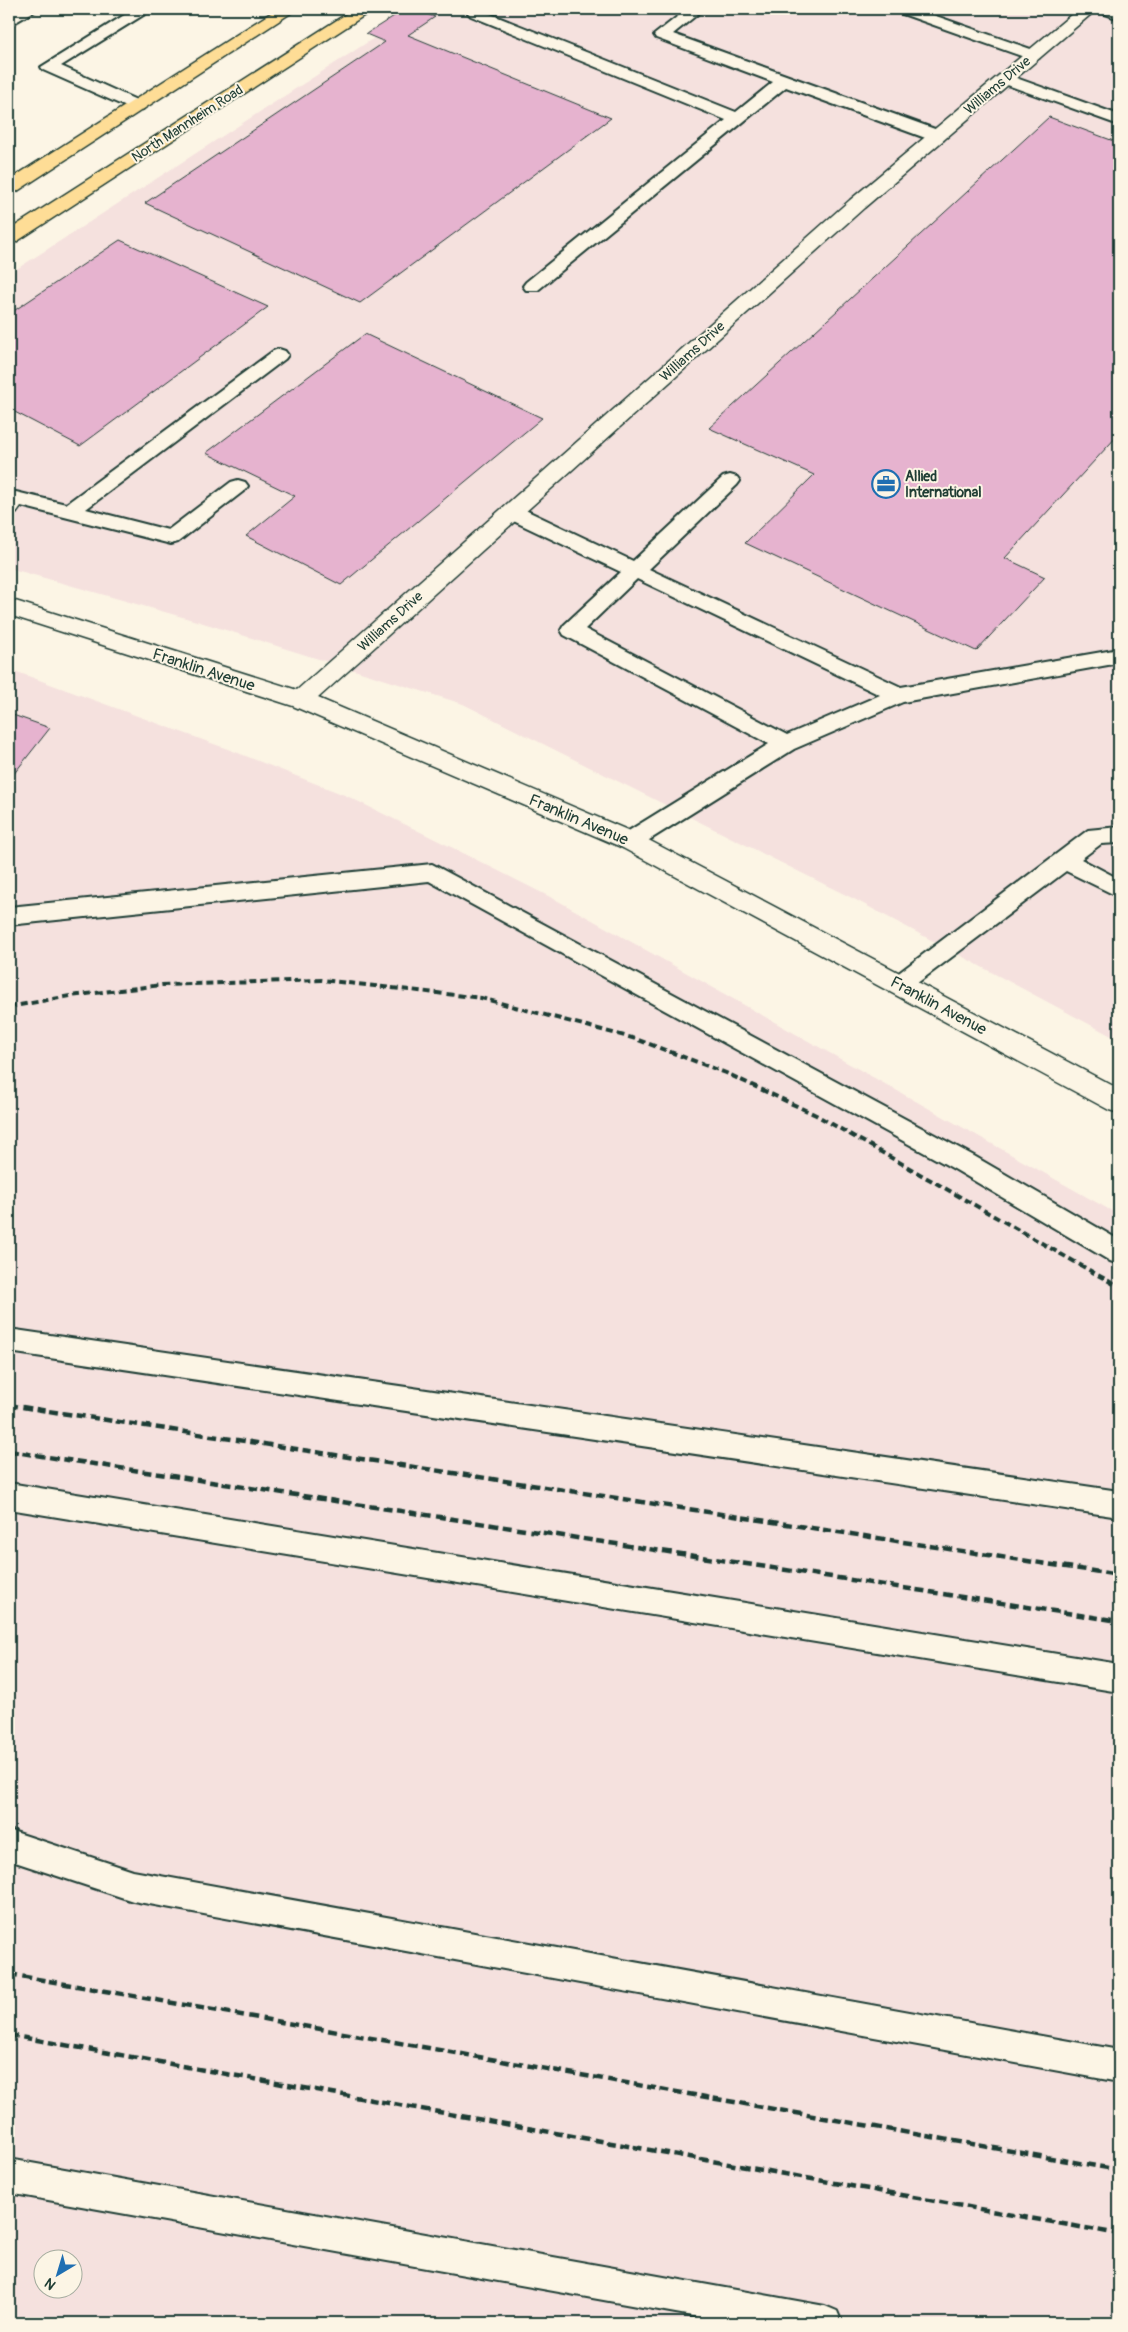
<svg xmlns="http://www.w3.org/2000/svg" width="1128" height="2332" viewBox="0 0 1128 2332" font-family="Pangolin,sans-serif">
<rect width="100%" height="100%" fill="#fcf5e5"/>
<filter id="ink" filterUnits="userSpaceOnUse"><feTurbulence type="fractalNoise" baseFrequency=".02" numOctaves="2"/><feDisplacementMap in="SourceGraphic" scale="10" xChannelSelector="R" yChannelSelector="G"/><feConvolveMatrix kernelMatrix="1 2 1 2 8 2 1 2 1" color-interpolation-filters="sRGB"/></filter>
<g filter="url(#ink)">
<g fill="#f5e1de" fill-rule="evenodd">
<path d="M 419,9 L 1119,9 L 1119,1040 L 856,900 L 463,704 L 200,622 L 9,568 L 9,274 Z"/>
<path d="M 9,669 L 233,751 L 347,796 L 451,847 L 560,902 L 1119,1215 L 1119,2323 L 9,2323 ZM 42,2260 L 72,2260 L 72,2290 L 42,2290 Z"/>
</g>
<g fill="#e6b3cf" stroke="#1f3d34">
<path d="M 405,9 L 413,9 L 435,17 L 408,35 L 611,118 L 360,303 L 145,203 L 385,42 L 366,34 Z"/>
<path d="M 1049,117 L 1119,143 L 1119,434 L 1005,558 L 1045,577 L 976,651 L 745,543 L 814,475 L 709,428 Z"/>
<path d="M 120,240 L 268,307 L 80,446 L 9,409 L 9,314 Z"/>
<path d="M 365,334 L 542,418 L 341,585 L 246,536 L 295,496 L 206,453 Z"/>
<path d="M 10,714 L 50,728 L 9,780 L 9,715 Z"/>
</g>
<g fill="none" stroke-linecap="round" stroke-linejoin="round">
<defs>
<g id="service">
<path d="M 19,9 L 38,9 L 9,26 L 9,15 Z"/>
<path d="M 134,9 L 153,9 L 61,66 L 143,103 L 145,106 L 143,109 L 131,109 L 43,70 L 41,67 Z"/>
<path d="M 478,9 L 736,112 L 773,82 L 656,38 L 654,35 L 687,9 L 704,9 L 673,34 L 943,132 L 945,136 L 943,140 L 931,140 L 786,87 L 538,290 L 526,290 L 523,286 L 526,282 L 726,120 L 471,16 L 468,13 L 471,10 Z"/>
<path d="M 894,9 L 916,9 L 1039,52 L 1041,55 L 1039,58 L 1027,58 L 897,12 Z"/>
<path d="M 1097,9 L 1119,9 L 1119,19 L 1100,12 Z"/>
<path d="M 1005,74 L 1119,115 L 1119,125 L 999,82 L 997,79 Z"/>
<path d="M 279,349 L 285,351 L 288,355 L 285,359 L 86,509 L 168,530 L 231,482 L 238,480 L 245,482 L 248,486 L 245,490 L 178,542 L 171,544 L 21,506 L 16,513 L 9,514 L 9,494 L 16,492 L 66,504 L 273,351 Z"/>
<path d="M 730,475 L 737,477 L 740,481 L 737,485 L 649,569 L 901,687 L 1119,649 L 1119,663 L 903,702 L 794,749 L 638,847 L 630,849 L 622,847 L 619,841 L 622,835 L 769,744 L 564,635 L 561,630 L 564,625 L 621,572 L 505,517 L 502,512 L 505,507 L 512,506 L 519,507 L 633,561 L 723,477 ZM 637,579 L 880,695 L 787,735 L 585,629 Z"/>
<path d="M 1119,827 L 1119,843 L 1101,844 L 1081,859 L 1119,879 L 1119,897 L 1066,871 L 908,990 L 900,993 L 892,990 L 888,984 L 892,978 L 1088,830 Z"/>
<path d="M 432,864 L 974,1156 L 1119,1240 L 1119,1264 L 1110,1261 L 956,1170 L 429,881 L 9,925 L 9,907 Z"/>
<path d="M 9,1329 L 1119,1491 L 1119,1517 L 9,1352 Z"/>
<path d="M 9,1483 L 1119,1664 L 1119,1692 L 9,1509 Z"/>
<path d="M 9,1830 L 133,1871 L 1119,2050 L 1119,2082 L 133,1901 L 9,1860 Z"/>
<path d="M 9,2159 L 825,2306 L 837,2311 L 842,2323 L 731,2323 L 9,2193 Z"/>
</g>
<path id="secondary" d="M 1078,9 L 1097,9 L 864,208 L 318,698 L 639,835 L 1119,1089 L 1119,1113 L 1109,1110 L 621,847 L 293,706 L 9,615 L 9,599 L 297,690 L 850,200 Z"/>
<g id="primary">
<path d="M 277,9 L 297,9 L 16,192 L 9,194 L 9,180 Z"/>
<path d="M 354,9 L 374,9 L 16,242 L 9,244 L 9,230 Z"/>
</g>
</defs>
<use href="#service" stroke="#1f3d34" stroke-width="4"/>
<use href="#secondary" stroke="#1f3d34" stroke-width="3"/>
<use href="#primary" stroke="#1f3d34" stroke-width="3"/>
<use href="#service" fill="#fcf5e5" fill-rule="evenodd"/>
<use href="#secondary" fill="#fcf5e5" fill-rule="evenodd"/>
<use href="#primary" fill="#fedd96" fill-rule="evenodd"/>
<path stroke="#1f3d34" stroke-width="4" stroke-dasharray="7 4" stroke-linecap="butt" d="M 9,1007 L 70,996 L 162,985 L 322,980 L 481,998 L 636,1039 L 726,1073 L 816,1115 L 1119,1287"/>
<g stroke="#1f3d34" stroke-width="4.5" stroke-dasharray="9 4.5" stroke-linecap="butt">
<path d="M 9,1405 L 1119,1575"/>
<path d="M 9,1451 L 1119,1621"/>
<path d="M 9,1974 L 1119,2170"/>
<path d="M 9,2035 L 1119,2234"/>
</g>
</g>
</g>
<defs>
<symbol id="office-ring" viewBox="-11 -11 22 22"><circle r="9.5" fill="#fcf5e5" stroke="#1f6fb2" stroke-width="1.5"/><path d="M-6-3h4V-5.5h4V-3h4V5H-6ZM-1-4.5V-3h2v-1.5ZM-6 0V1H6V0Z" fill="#1f6fb2"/></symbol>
</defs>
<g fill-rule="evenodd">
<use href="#office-ring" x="870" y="468" width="32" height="32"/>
</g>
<g text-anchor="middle" stroke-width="4" stroke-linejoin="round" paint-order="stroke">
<g font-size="14" fill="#1f3d34" stroke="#fcf5e5">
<text transform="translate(997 85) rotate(-40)" y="5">Williams Drive</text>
<text transform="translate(187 123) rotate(-33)" y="5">North Mannheim Road</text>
<text transform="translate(692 351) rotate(-42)" y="5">Williams Drive</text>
<text transform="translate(390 621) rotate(-42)" y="5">Williams Drive</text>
</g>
<g font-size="14" font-weight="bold" fill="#1f3d34" stroke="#fcf5e5" text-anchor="start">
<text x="905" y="481">Allied<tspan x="905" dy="16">International</tspan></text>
</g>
<g font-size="16" fill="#1f3d34" stroke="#fcf5e5">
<text transform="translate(204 669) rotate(18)" y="6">Franklin Avenue</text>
<text transform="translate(579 819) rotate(23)" y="6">Franklin Avenue</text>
<text transform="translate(939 1005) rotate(28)" y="6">Franklin Avenue</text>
</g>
</g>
<rect width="1128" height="2332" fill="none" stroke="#fcf5e5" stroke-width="30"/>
<rect x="15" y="15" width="1098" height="2302" fill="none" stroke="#1f3d34" stroke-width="2" filter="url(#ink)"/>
<g transform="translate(58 2274) rotate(218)"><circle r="24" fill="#fcf5e5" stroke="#a4ab9e"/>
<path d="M0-4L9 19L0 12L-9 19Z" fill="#1f6fb2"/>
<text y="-8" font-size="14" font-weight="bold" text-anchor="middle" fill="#1f3d34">N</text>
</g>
</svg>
